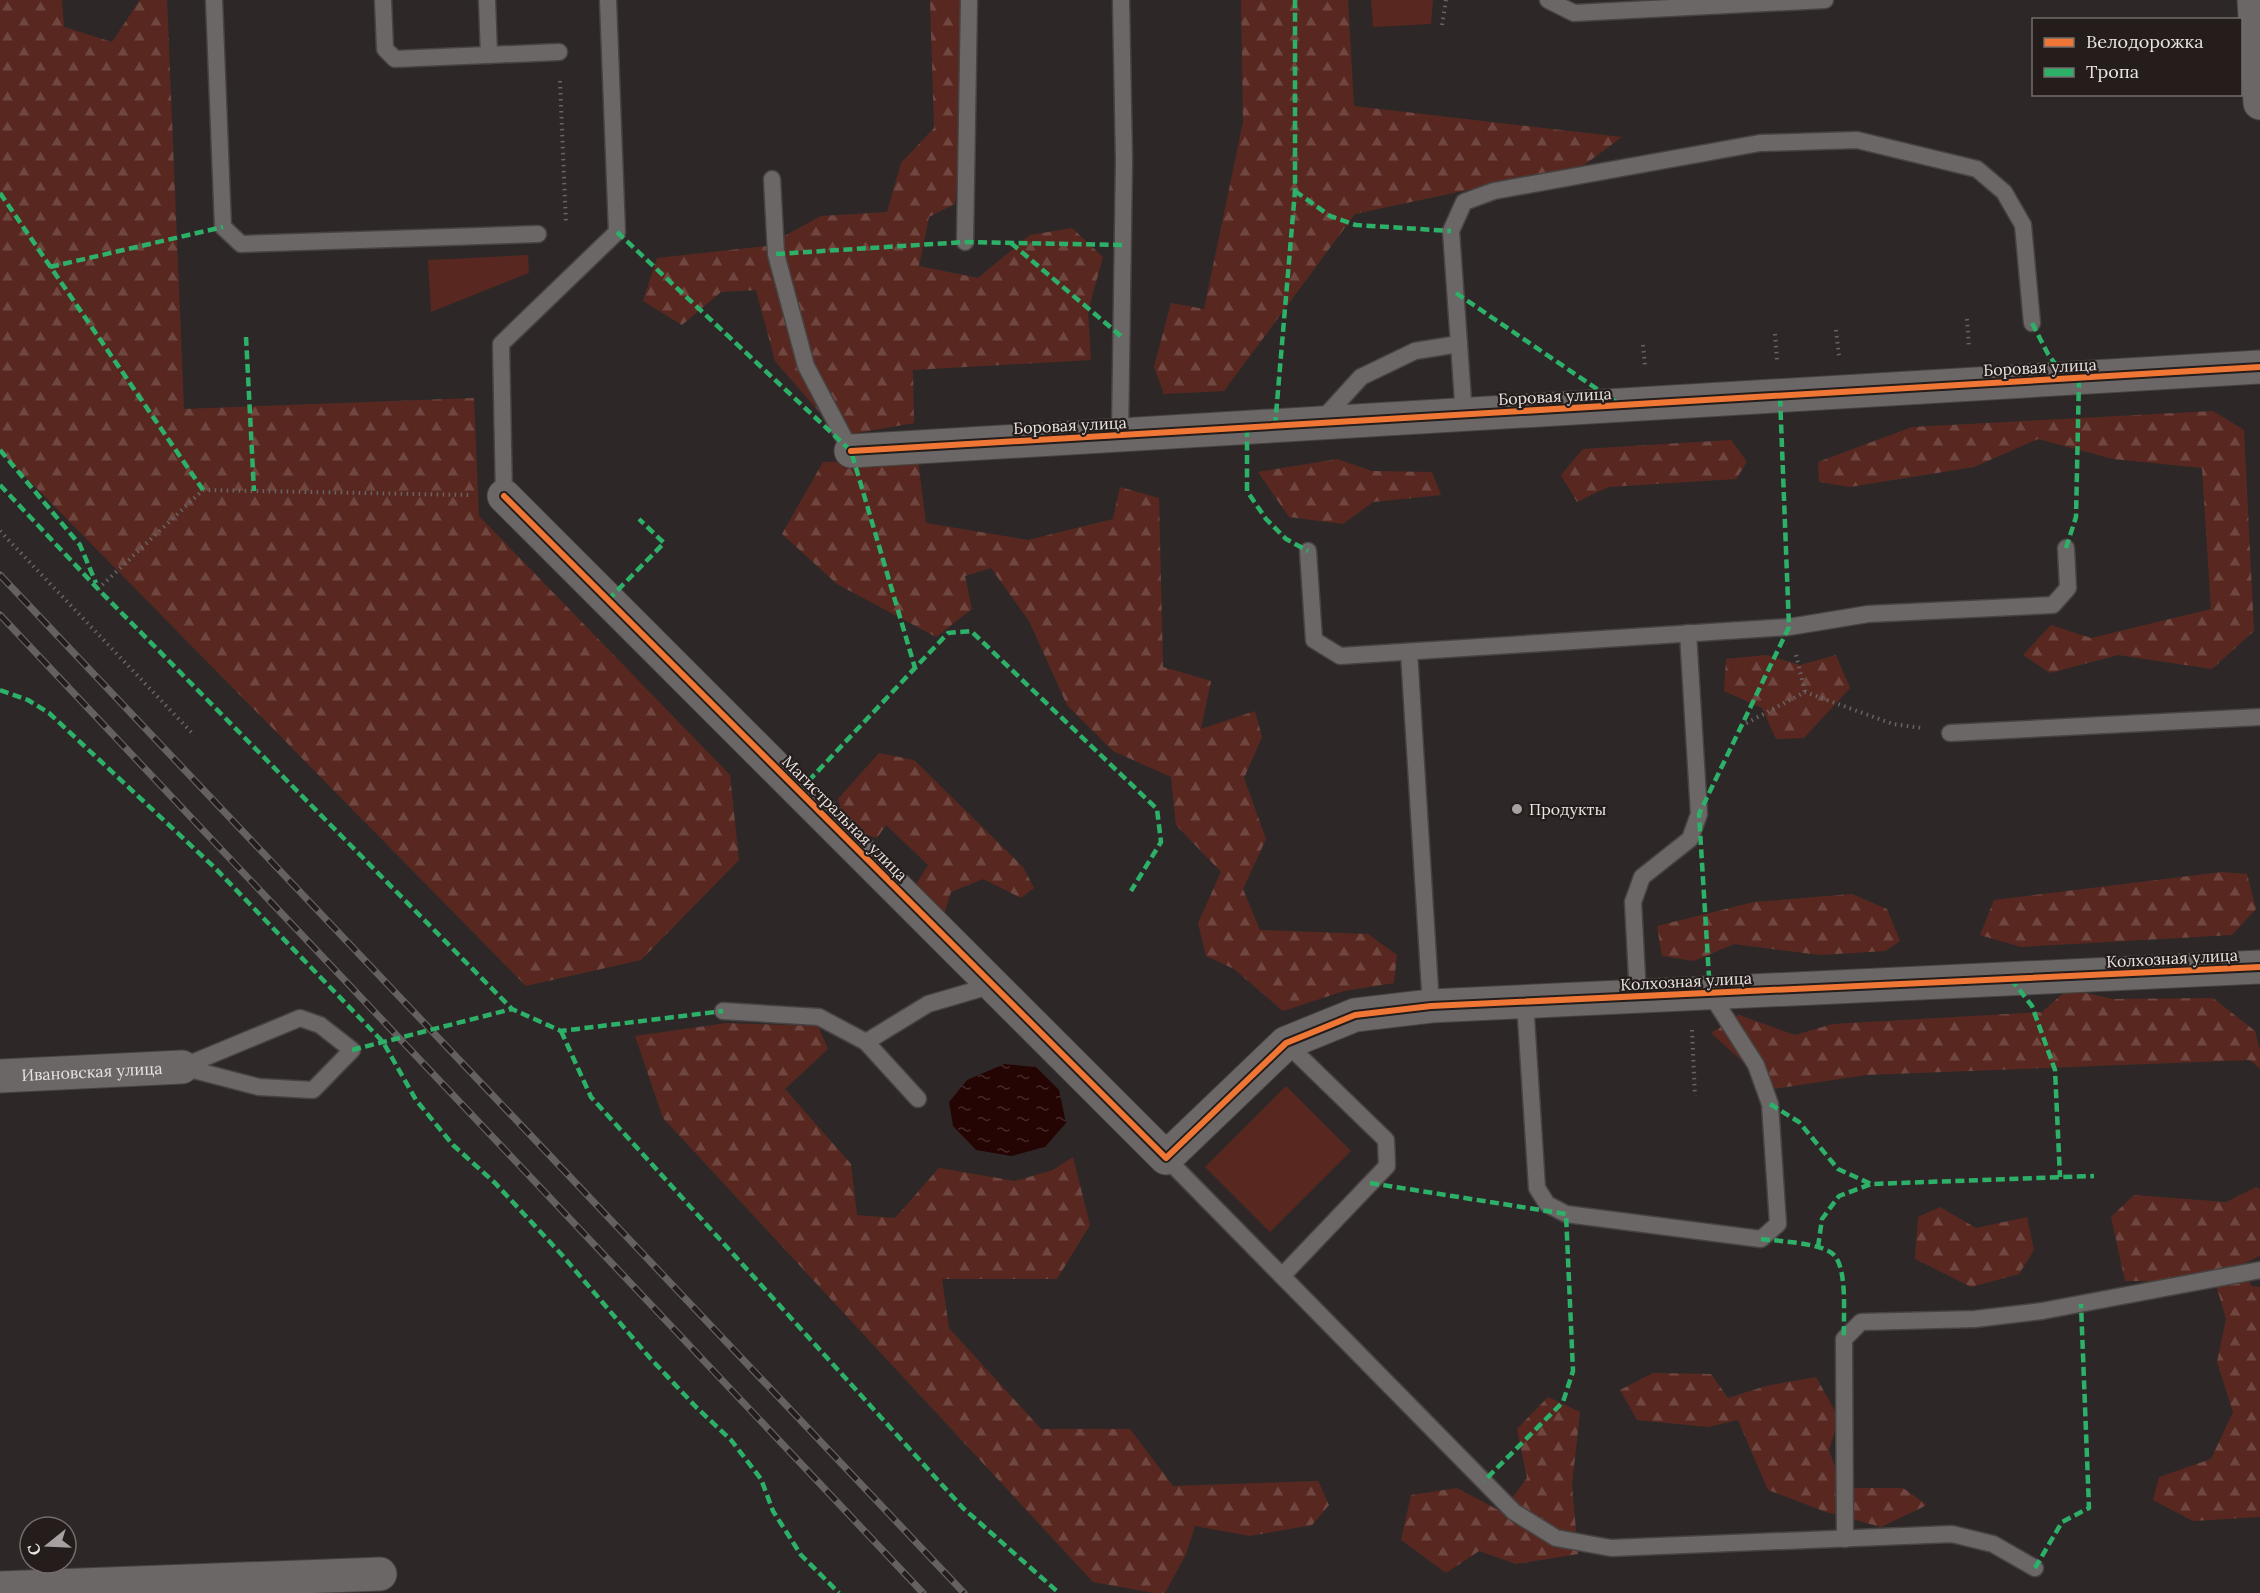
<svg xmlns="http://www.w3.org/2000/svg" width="2260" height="1593" viewBox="0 0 2260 1593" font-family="Lora,serif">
<defs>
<pattern id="forest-firs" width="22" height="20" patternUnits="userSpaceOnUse" patternTransform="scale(1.5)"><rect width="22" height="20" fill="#582820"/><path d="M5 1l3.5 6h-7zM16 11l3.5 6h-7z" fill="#704740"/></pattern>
<pattern id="water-ripples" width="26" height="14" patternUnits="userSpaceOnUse" patternTransform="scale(1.5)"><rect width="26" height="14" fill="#240504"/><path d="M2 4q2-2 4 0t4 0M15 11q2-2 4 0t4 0" fill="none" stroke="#442928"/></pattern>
</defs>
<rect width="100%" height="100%" fill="#2d2827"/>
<g fill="#582820">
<path d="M 1371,0 L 1433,0 L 1431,24 L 1373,27 Z"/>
<path d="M 528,255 L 529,273 L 431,312 L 428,260 Z"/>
<path d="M 1286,1086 L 1351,1151 L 1270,1232 L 1205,1167 Z"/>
</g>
<g fill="url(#forest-firs)">
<path d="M 0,0 L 62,0 L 64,27 L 112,42 L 140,0 L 167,0 L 184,409 L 474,398 L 479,516 L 730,775 L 739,860 L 641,960 L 526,986 L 0,451 Z"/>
<path d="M 930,0 L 963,0 L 961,141 L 955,204 L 929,217 L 919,266 L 978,278 L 1030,235 L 1072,228 L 1103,257 L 1088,311 L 1091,360 L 913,370 L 914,423 L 840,436 L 775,361 L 756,290 L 721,292 L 682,325 L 643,301 L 657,258 L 766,246 L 821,216 L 887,212 L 901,163 L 934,128 Z"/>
<path d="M 1241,0 L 1348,0 L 1354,106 L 1622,137 L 1584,165 L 1355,214 L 1224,391 L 1164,394 L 1154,367 L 1171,303 L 1204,309 L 1243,122 Z"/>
<path d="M 2213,411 L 2244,430 L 2254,631 L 2212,669 L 2118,655 L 2050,673 L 2023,655 L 2051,625 L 2091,638 L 2211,609 L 2202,468 L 2113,459 L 2038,439 L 1974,467 L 1850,487 L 1819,482 L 1818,462 L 1912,427 Z"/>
<path d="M 1731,440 L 1747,462 L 1736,479 L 1608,487 L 1577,502 L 1561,475 L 1583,449 Z"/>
<path d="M 1337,459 L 1372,471 L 1432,472 L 1441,495 L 1373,502 L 1343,524 L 1289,517 L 1258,472 Z"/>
<path d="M 918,460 L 926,523 L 1028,540 L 1113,519 L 1120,487 L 1159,498 L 1163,667 L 1211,681 L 1201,729 L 1255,711 L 1262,737 L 1244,778 L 1266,839 L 1243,889 L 1260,930 L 1368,934 L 1397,955 L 1394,983 L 1344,991 L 1283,1011 L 1234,969 L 1206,956 L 1198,923 L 1221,872 L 1176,825 L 1171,777 L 1113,751 L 1067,705 L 1029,621 L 991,568 L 965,576 L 972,609 L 936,637 L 837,584 L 782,534 L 823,462 Z"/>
<path d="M 1766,655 L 1800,665 L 1836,655 L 1850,688 L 1804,738 L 1776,739 L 1762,708 L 1724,691 L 1726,659 Z"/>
<path d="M 879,753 L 914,760 L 1023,867 L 1034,888 L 1021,898 L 983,879 L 951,892 L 943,917 L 912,891 L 928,865 L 886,825 L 877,838 L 847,829 L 838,799 Z"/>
<path d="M 2222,872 L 2247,874 L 2256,909 L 2232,935 L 2021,947 L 1980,935 L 1994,900 Z"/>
<path d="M 1852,894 L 1887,909 L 1900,941 L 1885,951 L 1820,955 L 1734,944 L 1694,961 L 1662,956 L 1657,926 L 1754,902 Z"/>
<path d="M 2068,989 L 2113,999 L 2213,998 L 2255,1031 L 2260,1051 L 2260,1069 L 2250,1060 L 1866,1075 L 1773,1089 L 1711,1033 L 1739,1015 L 1795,1035 L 1833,1024 L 2042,1012 Z"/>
<path d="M 727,1023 L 818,1026 L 828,1049 L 785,1089 L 851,1164 L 857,1215 L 895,1218 L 939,1168 L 1015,1181 L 1053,1170 L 1073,1157 L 1090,1225 L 1057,1279 L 942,1279 L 949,1328 L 1041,1429 L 1130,1429 L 1173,1486 L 1318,1481 L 1329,1505 L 1312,1525 L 1250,1536 L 1195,1526 L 1186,1554 L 1165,1593 L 1154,1593 L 1093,1582 L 663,1118 L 635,1036 Z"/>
<path d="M 2256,1187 L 2260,1189 L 2260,1256 L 2245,1263 L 2251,1286 L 2260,1287 L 2260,1517 L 2193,1521 L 2153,1500 L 2159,1477 L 2211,1459 L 2233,1412 L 2217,1362 L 2226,1319 L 2215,1281 L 2125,1281 L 2111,1217 L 2134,1195 L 2226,1202 Z"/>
<path d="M 1940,1207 L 1976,1228 L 2027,1217 L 2034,1250 L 2019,1274 L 1971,1287 L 1915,1259 L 1918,1217 Z"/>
<path d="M 1653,1373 L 1711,1374 L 1728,1398 L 1766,1386 L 1816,1377 L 1839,1418 L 1829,1450 L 1842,1488 L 1903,1488 L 1927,1505 L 1881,1527 L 1826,1512 L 1768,1490 L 1738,1420 L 1708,1427 L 1637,1420 L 1620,1390 Z"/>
<path d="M 1548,1397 L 1580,1412 L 1572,1485 L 1578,1554 L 1516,1564 L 1479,1551 L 1446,1573 L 1401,1540 L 1411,1495 L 1457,1488 L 1502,1512 L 1527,1478 L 1517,1429 Z"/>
</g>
<path fill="url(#water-ripples)" d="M 1004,1064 L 1036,1067 L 1059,1090 L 1066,1123 L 1045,1147 L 1011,1156 L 976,1150 L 953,1126 L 949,1102 L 967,1080 Z"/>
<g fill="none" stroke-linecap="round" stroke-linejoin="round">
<defs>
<g id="lane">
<path d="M 214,0 L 223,227 L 241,244 L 538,234"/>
<path d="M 383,0 L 385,49 L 395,59 L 559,52"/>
<path d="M 487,0 L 489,55"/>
<path d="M 1548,0 L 1574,13 L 1825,0"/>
<path d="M 772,179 L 776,254 L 806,366 L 851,451"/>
<path d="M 965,242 L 969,0"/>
<path d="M 1464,415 L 1451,231 L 1464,202 L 1494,191 L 1760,143 L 1857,140 L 1977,169 L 2004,192 L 2023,225 L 2032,323"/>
<path d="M 1321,421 L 1361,377 L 1415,351 L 1459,344"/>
<path d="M 1120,435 L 1124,160 L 1121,0"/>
<path d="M 504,496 L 501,344 L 617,232 L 608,0"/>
<path d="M 1308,551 L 1314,640 L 1340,656 L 1789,627 L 1868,614 L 2053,605 L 2068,588 L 2066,548"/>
<path d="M 1409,652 L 1431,1006"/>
<path d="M 1950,733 L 2260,717"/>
<path d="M 1638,997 L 1633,902 L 1642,877 L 1690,839 L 1699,814 L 1688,633"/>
<path d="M 1525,1002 L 1537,1188 L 1547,1204 L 1566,1214 L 1761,1239 L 1778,1224 L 1770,1104 L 1756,1065 L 1710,993"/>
<path d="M 723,1011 L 819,1017 L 866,1042 L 918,1099"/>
<path d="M 300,1018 L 320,1025 L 352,1050 L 313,1090 L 259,1087 L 182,1067 Z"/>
<path d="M 866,1042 L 928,1004 L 993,985"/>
<path d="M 1166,1158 L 1514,1512 L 1556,1538 L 1611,1548 L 1952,1534 L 1993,1544 L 2035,1568"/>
<path d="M 1282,1276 L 1387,1166 L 1386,1140 L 1286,1043"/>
<path d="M 1845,1539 L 1844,1339 L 1861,1322 L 1975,1319 L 2042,1311 L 2260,1270"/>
</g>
<g id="street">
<path d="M 2254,0 L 2260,103"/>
<path d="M 851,451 L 2260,367"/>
<path d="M 504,496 L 1166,1158 L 1286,1043 L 1355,1015 L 1431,1006 L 2260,967"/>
<path id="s1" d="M 0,1076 L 182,1067"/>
<path d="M 0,1588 L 380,1574"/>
</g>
</defs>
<use href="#lane" stroke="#474343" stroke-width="19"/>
<use href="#street" stroke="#474343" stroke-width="35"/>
<g stroke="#686463" stroke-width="4" stroke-dasharray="1.5 4.5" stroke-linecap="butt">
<path d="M 1442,25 L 1446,0"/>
<path d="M 560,81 L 566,224"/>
<path d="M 1967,319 L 1969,348"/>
<path d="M 1836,330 L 1839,356"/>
<path d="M 1775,334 L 1777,360"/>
<path d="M 1643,345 L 1645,366"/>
<path d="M 0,531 L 193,734"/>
<path d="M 98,589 L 203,490 L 469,495"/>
<path d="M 1796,655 L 1805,692"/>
<path d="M 1741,726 L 1805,692 L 1893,724 L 1922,728"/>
<path d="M 1692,1030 L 1695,1096"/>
</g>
<use href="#lane" stroke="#6a6766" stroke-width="16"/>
<use href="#street" stroke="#6a6766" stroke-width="33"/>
<defs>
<g id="rail">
<path d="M 0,575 L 964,1593"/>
<path d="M 0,615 L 923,1593"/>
</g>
</defs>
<use href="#rail" stroke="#646160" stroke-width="7"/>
<use href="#rail" stroke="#251d1b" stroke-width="4.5" stroke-dasharray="14" stroke-linecap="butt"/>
<g stroke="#2db169" stroke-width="4.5" stroke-dasharray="9 4.5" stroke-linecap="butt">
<path d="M 1295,191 L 1330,216 L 1356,225 L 1451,231"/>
<path d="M 0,193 L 203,490"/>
<path d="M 617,232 L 851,451 L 915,668"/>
<path d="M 1011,243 L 1122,337"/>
<path d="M 776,254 L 965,242 L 1123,245"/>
<path d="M 50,267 L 223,227"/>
<path d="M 1456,293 L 1619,404"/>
<path d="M 2032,323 L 2048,354 L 2066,379"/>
<path d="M 246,337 L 254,491"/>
<path d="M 1275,426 L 1295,191 L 1295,0"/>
<path d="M 1247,428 L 1247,491 L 1266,519 L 1286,539 L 1308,551"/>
<path d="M 0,450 L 80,545 L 96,583"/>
<path d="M 0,485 L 98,589 L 512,1009 L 561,1031 L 723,1011"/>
<path d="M 2066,548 L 2076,517 L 2079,378"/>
<path d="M 608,600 L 664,543 L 639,519"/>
<path d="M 0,690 L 28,700 L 49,713 L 214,867 L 383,1042 L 416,1100 L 453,1145 L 495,1183 L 562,1255 L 650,1358 L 696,1407 L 731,1440 L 761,1479 L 773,1511 L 801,1555 L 839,1593"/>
<path d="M 799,791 L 948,633 L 971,631 L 1157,809 L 1161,842 L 1131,891"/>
<path d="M 2011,979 L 2032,1006 L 2055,1070 L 2060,1177"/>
<path d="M 1710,993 L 1699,814 L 1789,627 L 1780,396"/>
<path d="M 561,1031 L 591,1097 L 963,1508 L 1059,1593"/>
<path d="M 352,1050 L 512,1009"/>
<path d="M 1770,1104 L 1799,1122 L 1838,1169 L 1871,1184"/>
<path d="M 1370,1183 L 1566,1214 L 1573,1371 L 1563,1402 L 1484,1481"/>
<path d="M 1761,1239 C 1778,1241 1823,1243 1834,1255 C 1848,1270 1843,1318 1844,1339"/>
<path d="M 1818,1247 L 1822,1219 L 1839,1196 L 1871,1184 L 2094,1176"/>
<path d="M 2035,1568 L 2062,1522 L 2089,1508 L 2081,1304"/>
</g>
<defs>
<g id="cycleway">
<path d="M 851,451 L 2260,367"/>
<path d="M 504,496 L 1166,1158 L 1286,1043 L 1355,1015 L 1431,1006 L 2260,967"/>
</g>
</defs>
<use href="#cycleway" stroke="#251d1b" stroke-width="10"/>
<use href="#cycleway" stroke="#f07635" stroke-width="6"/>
</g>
<circle fill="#a7a2a1" stroke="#251d1b" stroke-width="2" cx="1517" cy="809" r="6"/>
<g text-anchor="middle" stroke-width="4.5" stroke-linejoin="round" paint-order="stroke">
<g font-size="16" fill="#e9e3e2" stroke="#251d1b">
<text transform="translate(2040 367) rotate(-3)" y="6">Боровая улица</text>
<text transform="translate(1555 396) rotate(-3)" y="6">Боровая улица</text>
<text transform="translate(1070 425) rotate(-3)" y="6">Боровая улица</text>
<text transform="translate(845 818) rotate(45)" y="6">Магистральная улица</text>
<text transform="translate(2172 958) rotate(-3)" y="6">Колхозная улица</text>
<text transform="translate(1686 981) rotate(-3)" y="6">Колхозная улица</text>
<text dy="6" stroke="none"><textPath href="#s1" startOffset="92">Ивановская улица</textPath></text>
</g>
<g font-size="16" fill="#e9e3e2" stroke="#251d1b" text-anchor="start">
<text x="1529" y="815">Продукты</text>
</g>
</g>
<rect x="2032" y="18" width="210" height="78" fill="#251d1b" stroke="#736c6b" stroke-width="1.5"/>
<rect x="2044" y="38" width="30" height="9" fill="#f07635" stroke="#736c6b" stroke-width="1.5"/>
<text x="2086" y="48" font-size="18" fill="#e9e3e2">Велодорожка</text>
<rect x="2044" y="68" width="30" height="9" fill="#2db169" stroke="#736c6b" stroke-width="1.5"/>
<text x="2086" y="78" font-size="18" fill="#e9e3e2">Тропа</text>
<g transform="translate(48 1545) rotate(252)"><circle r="28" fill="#251d1b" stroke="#736c6b" stroke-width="1.5"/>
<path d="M0-4.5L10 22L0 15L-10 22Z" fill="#a7a2a1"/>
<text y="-9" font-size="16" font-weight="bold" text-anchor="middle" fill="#e9e3e2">С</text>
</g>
</svg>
